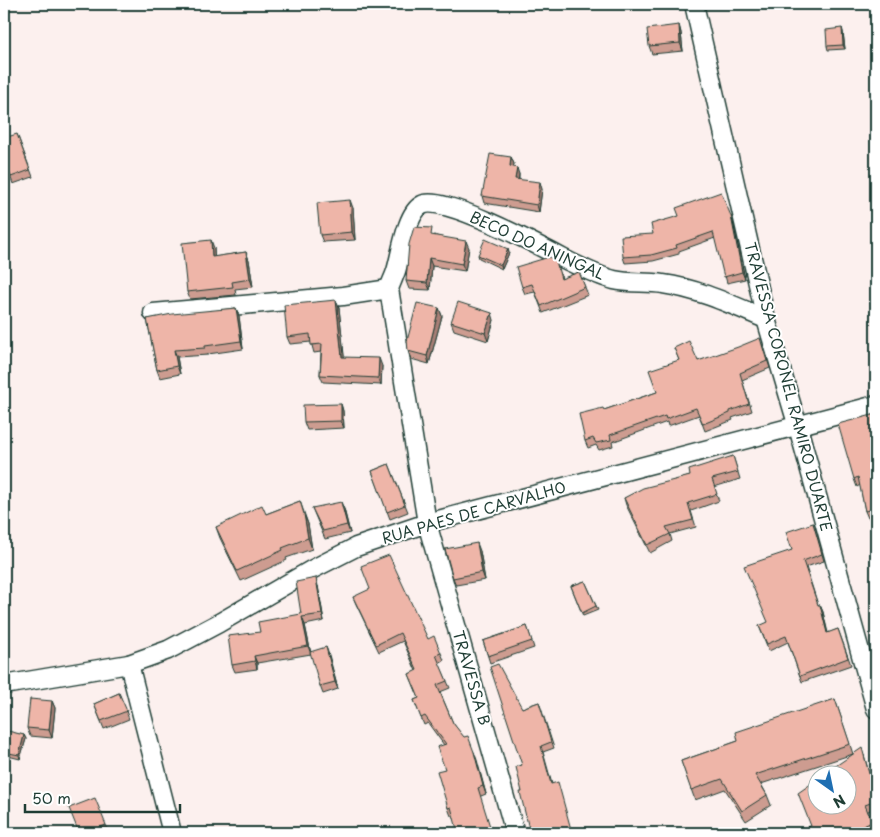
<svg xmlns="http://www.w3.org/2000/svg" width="880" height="837" viewBox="0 0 880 837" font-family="'Playpen Sans',sans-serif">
<rect width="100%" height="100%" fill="#fcf0ee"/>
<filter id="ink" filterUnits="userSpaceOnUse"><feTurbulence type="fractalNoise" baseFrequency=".02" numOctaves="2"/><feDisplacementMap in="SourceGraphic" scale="10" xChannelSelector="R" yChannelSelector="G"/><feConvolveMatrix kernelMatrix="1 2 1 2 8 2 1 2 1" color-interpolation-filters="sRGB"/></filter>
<g filter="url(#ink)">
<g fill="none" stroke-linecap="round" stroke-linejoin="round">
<defs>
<g id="street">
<path d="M 694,4 L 766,319 L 798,427 L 876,709"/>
<path d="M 389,289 L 427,523 L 515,833"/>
<path d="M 389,289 C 391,283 394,277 396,271 C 401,255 406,213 422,205 C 443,194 545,249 568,261 C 583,268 598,276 614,280 C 630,284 647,281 663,284 C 699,289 732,305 766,319"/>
<path d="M 153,313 L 343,296 L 389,289"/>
<path d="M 129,664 L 172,833"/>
<path d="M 4,685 L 129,664 L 168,650 L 219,623 L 311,570 L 356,547 L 427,523 L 876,405"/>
</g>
</defs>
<use href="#street" stroke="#1f3d34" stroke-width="21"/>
<use href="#street" stroke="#fff" stroke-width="18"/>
</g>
<g fill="#cd9c90" stroke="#1f3d34">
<path d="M 679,25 L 681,33 L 683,51 L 652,54 L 649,46 Z"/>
<path d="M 842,28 L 843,32 L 845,49 L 828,50 L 827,46 Z"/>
<path d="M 17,134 L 33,177 L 13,184 L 4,158 Z"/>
<path d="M 511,157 L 514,164 L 513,167 L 519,174 L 519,180 L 542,189 L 539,212 L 484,203 L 482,196 Z"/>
<path d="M 353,208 L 355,240 L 323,242 L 320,235 Z"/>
<path d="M 733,222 L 745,279 L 727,283 L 715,238 L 679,251 L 679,254 L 653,261 L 625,263 L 623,257 L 653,234 Z"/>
<path d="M 434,235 L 469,248 L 465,271 L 432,266 L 430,290 L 409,289 L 406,281 Z"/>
<path d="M 214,248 L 214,257 L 246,252 L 249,260 L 253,287 L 235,289 L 236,295 L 190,299 L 187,292 Z"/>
<path d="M 508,249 L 509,253 L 502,269 L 479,258 L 478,255 Z"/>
<path d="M 559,268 L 562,279 L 579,272 L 588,295 L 543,313 L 535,292 L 525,294 L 522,287 Z"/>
<path d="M 236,308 L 239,316 L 243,349 L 208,354 L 208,355 L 177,357 L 180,374 L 160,378 L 157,370 L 147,319 Z"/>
<path d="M 339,308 L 344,357 L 382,366 L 381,385 L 323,382 L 320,375 L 321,352 L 314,353 L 311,342 L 290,344 L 287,337 Z"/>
<path d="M 439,308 L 442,316 L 429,364 L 411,359 L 408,351 Z"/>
<path d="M 494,320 L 488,341 L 454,330 L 451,322 Z"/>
<path d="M 762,344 L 770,368 L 742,380 L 752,411 L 732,418 L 733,420 L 705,431 L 699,415 L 668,426 L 667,422 L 612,442 L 613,446 L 599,450 L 596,445 L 588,448 L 585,441 L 604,410 L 657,392 L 679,360 L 674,348 L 698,361 Z"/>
<path d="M 341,404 L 343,411 L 344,428 L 307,430 L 304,422 Z"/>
<path d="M 876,414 L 876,447 L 875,448 L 876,450 L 876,516 L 868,518 L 865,511 L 860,485 L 857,487 L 854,479 Z"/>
<path d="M 733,456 L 740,479 L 714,487 L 719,501 L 691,511 L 696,527 L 670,534 L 672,541 L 650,553 L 626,505 L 624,498 L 690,476 Z"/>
<path d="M 389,464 L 408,512 L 390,519 L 372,471 Z"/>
<path d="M 300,501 L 308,524 L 312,549 L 286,558 L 287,560 L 241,581 L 220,538 L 216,527 L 266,514 Z"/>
<path d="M 312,508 L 344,509 L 350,533 L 325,539 Z"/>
<path d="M 813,523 L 824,561 L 806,567 L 818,605 L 820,605 L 823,612 L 828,633 L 838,629 L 851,665 L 802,682 L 788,642 L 769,651 L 759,626 L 768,623 L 792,550 Z"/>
<path d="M 480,551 L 485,580 L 456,585 L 453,578 Z"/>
<path d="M 585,581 L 598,610 L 583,616 L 571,586 Z"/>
<path d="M 318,586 L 324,621 L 305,625 L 311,654 L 257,663 L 257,669 L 235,672 L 232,665 L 260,632 L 301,614 Z"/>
<path d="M 353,597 L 428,639 L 441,653 L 444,660 L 439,663 L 450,688 L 440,692 L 453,723 L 474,752 L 486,794 L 481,796 L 451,816 L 448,808 L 444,745 L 428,723 L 424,725 L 414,700 L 419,698 L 409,674 L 416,671 L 403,641 L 379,652 L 356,604 Z"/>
<path d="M 527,626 L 534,648 L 490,663 L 483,641 Z"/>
<path d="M 326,647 L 338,689 L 323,694 L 320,686 Z"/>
<path d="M 119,693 L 129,719 L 104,729 L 94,704 Z"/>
<path d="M 835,699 L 853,754 L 761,784 L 767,795 L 771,805 L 746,821 L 725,789 L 695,800 L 681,761 L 738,741 Z"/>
<path d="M 52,701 L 55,708 L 52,738 L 30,736 L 27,728 Z"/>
<path d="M 539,702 L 554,748 L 543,752 L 552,784 L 560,789 L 522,792 L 522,708 Z"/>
<path d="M 4,731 L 24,735 L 26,739 L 20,759 L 4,755 Z"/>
<path d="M 864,755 L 876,797 L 876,809 L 868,811 L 875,829 L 866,833 L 788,833 L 811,826 Z"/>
<path d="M 106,825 L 109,832 L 106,833 L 79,833 Z"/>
</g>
<g fill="#a77f76" stroke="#1f3d34">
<path d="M 679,25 L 681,33 L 683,51 L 680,43 Z"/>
<path d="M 842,28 L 843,32 L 845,49 L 843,45 Z"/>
<path d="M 511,157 L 514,164 L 512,173 L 510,166 Z"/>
<path d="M 517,168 L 519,174 L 518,186 L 515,179 Z"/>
<path d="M 540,182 L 542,189 L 539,212 L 537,205 Z"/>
<path d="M 350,200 L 353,208 L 355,240 L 352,232 Z"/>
<path d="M 731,216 L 733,222 L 745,279 L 742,272 Z"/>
<path d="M 211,240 L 214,248 L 215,265 L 212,257 Z"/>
<path d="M 466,241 L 469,248 L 465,271 L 462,264 Z"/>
<path d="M 508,249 L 509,253 L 502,269 L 501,265 Z"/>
<path d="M 246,252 L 249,260 L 253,287 L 250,279 Z"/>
<path d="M 429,258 L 432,266 L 430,290 L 427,283 Z"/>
<path d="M 336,300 L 339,308 L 345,364 L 342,357 Z"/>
<path d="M 236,308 L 239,316 L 243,349 L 241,341 Z"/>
<path d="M 439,308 L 442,316 L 429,364 L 427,356 Z"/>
<path d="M 492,313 L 494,320 L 488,341 L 485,333 Z"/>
<path d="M 174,350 L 177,357 L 180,374 L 177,366 Z"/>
<path d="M 379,358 L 382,366 L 381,385 L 378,378 Z"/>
<path d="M 341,404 L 343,411 L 344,428 L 341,421 Z"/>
<path d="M 341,502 L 344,509 L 350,533 L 347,525 Z"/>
<path d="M 304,514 L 308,524 L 312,549 L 308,538 Z"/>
<path d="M 477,543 L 480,551 L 485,580 L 482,572 Z"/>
<path d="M 316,578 L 318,586 L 324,621 L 322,614 Z"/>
<path d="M 820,605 L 823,612 L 829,640 L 827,633 Z"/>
<path d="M 302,617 L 305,625 L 311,654 L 308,646 Z"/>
<path d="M 326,647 L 329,655 L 338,689 L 335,682 Z"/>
<path d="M 254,656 L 257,663 L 257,669 L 255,661 Z"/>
<path d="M 52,701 L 55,708 L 52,738 L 49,730 Z"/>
<path d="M 24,735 L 26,739 L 20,759 L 19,755 Z"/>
<path d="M 474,752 L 477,760 L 486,794 L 483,786 Z"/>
</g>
<g fill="#eeb5a8" stroke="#1f3d34">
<path d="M 679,25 L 680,43 L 649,46 L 647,29 Z"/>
<path d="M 842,28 L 843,45 L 827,46 L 826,30 Z"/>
<path d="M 17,134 L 30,170 L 11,177 L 4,158 L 4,138 Z"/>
<path d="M 490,154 L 511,157 L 510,166 L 517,168 L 515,179 L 540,182 L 537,205 L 482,196 Z"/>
<path d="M 721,192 L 731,216 L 742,272 L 724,277 L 713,232 L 676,245 L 677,248 L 651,255 L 623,257 L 621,236 L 653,234 L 651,224 L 679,216 L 676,208 Z"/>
<path d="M 350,200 L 352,232 L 320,235 L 317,203 Z"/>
<path d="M 414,227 L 432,228 L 431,235 L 466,241 L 462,264 L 429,258 L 427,283 L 406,281 L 409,244 Z"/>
<path d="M 485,239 L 508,249 L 501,265 L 478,255 Z"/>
<path d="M 211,240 L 212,257 L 246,252 L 250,279 L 232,282 L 233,287 L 187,292 L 182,243 Z"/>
<path d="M 549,257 L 556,261 L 561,279 L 579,272 L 585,287 L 541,306 L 532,284 L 522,287 L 516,267 Z"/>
<path d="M 336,300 L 342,357 L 379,358 L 378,378 L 320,375 L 322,344 L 311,345 L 310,334 L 287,337 L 284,305 Z"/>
<path d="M 458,302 L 492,313 L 485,333 L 451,322 Z"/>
<path d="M 417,303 L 439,308 L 427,356 L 408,351 L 407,341 Z"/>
<path d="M 236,308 L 241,341 L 205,346 L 205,348 L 174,350 L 177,366 L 157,370 L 147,319 L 172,314 Z"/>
<path d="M 760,338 L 767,361 L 740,373 L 749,404 L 730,411 L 730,413 L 703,424 L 696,408 L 666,419 L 665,416 L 610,435 L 611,440 L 596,443 L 593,438 L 585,441 L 579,414 L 603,408 L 604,410 L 657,392 L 649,370 L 679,360 L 674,348 L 689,341 L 698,361 L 738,347 Z"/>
<path d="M 341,404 L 341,421 L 304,422 L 303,405 Z"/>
<path d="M 876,414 L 876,439 L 872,440 L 876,450 L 876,508 L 865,511 L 858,477 L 854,479 L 838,424 Z"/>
<path d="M 733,456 L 738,472 L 712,479 L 717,494 L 688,503 L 693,520 L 666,527 L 670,534 L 647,545 L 624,498 L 643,488 L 690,476 L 689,470 Z"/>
<path d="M 389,464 L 405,505 L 387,512 L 372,471 Z"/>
<path d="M 300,501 L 304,514 L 308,538 L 282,548 L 283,550 L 237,571 L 216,527 L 262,505 L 266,514 Z"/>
<path d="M 341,502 L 347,525 L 323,531 L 312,508 Z"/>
<path d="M 813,523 L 822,554 L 803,561 L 818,605 L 820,605 L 827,633 L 838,629 L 848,658 L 800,676 L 786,636 L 767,644 L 759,626 L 768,622 L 744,566 L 792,550 L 786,532 Z"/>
<path d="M 477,543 L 482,572 L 453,578 L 445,549 Z"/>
<path d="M 874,546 L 876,546 L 876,559 Z"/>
<path d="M 389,555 L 428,639 L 434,636 L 441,653 L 436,655 L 447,681 L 437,685 L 453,723 L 464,737 L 468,736 L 474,752 L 483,786 L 478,788 L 492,833 L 458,833 L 451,807 L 448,808 L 437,771 L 445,769 L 437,747 L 446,744 L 425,716 L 421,718 L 414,700 L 419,698 L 409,674 L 417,670 L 400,633 L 376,645 L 353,597 L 370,589 L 361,566 Z"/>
<path d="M 316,578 L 322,614 L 302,617 L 308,646 L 254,656 L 255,661 L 232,665 L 228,636 L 260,632 L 258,622 L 301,614 L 296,582 Z"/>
<path d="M 585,581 L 596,606 L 582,613 L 571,586 Z"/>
<path d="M 527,626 L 532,641 L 488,656 L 483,641 Z"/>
<path d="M 326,647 L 335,682 L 320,686 L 310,652 Z"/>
<path d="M 498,664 L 522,708 L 539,702 L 551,742 L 541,746 L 551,784 L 558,782 L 572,833 L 530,833 L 520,792 L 522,792 L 516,767 L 522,765 L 490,667 Z"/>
<path d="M 119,693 L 127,711 L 101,721 L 94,704 Z"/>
<path d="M 30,699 L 52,701 L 49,730 L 27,728 Z"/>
<path d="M 835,699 L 850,744 L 755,775 L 767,795 L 742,811 L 722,779 L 691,790 L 681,761 L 738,741 L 736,732 Z"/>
<path d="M 4,730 L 24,735 L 19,755 L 4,752 Z"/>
<path d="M 862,748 L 876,799 L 876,801 L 865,805 L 872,822 L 848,833 L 788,833 L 811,826 L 798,793 L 818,779 L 818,804 L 848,804 L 848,774 L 824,774 Z"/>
<path d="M 95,798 L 106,825 L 85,833 L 79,833 L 69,808 Z"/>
</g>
</g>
<g text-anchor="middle" stroke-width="4" stroke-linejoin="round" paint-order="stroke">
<g font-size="15" fill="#1f3d34" stroke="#fff">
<text transform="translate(537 246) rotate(24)" y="5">BECO DO ANINGAL</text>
<text transform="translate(788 387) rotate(75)" y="5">TRAVESSA CORONEL RAMIRO DUARTE</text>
<text transform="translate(474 513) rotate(-16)" y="5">RUA PAES DE CARVALHO</text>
<text transform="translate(471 678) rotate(74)" y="5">TRAVESSA B</text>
</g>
</g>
<rect width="880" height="837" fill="none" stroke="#fff" stroke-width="20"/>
<rect x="10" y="10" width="860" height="817" fill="none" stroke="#1f3d34" stroke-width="2" filter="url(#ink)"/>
<g transform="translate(832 790) rotate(147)"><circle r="24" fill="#ffffff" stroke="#a5b1ae"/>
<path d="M0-4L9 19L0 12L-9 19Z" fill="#1f6fb2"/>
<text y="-8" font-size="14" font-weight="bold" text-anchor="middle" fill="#1f3d34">N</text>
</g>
<path d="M25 804v8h155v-8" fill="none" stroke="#1f3d34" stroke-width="2.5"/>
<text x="32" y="804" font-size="15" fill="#1f3d34" stroke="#ffffff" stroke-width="4" paint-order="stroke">50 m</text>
</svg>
